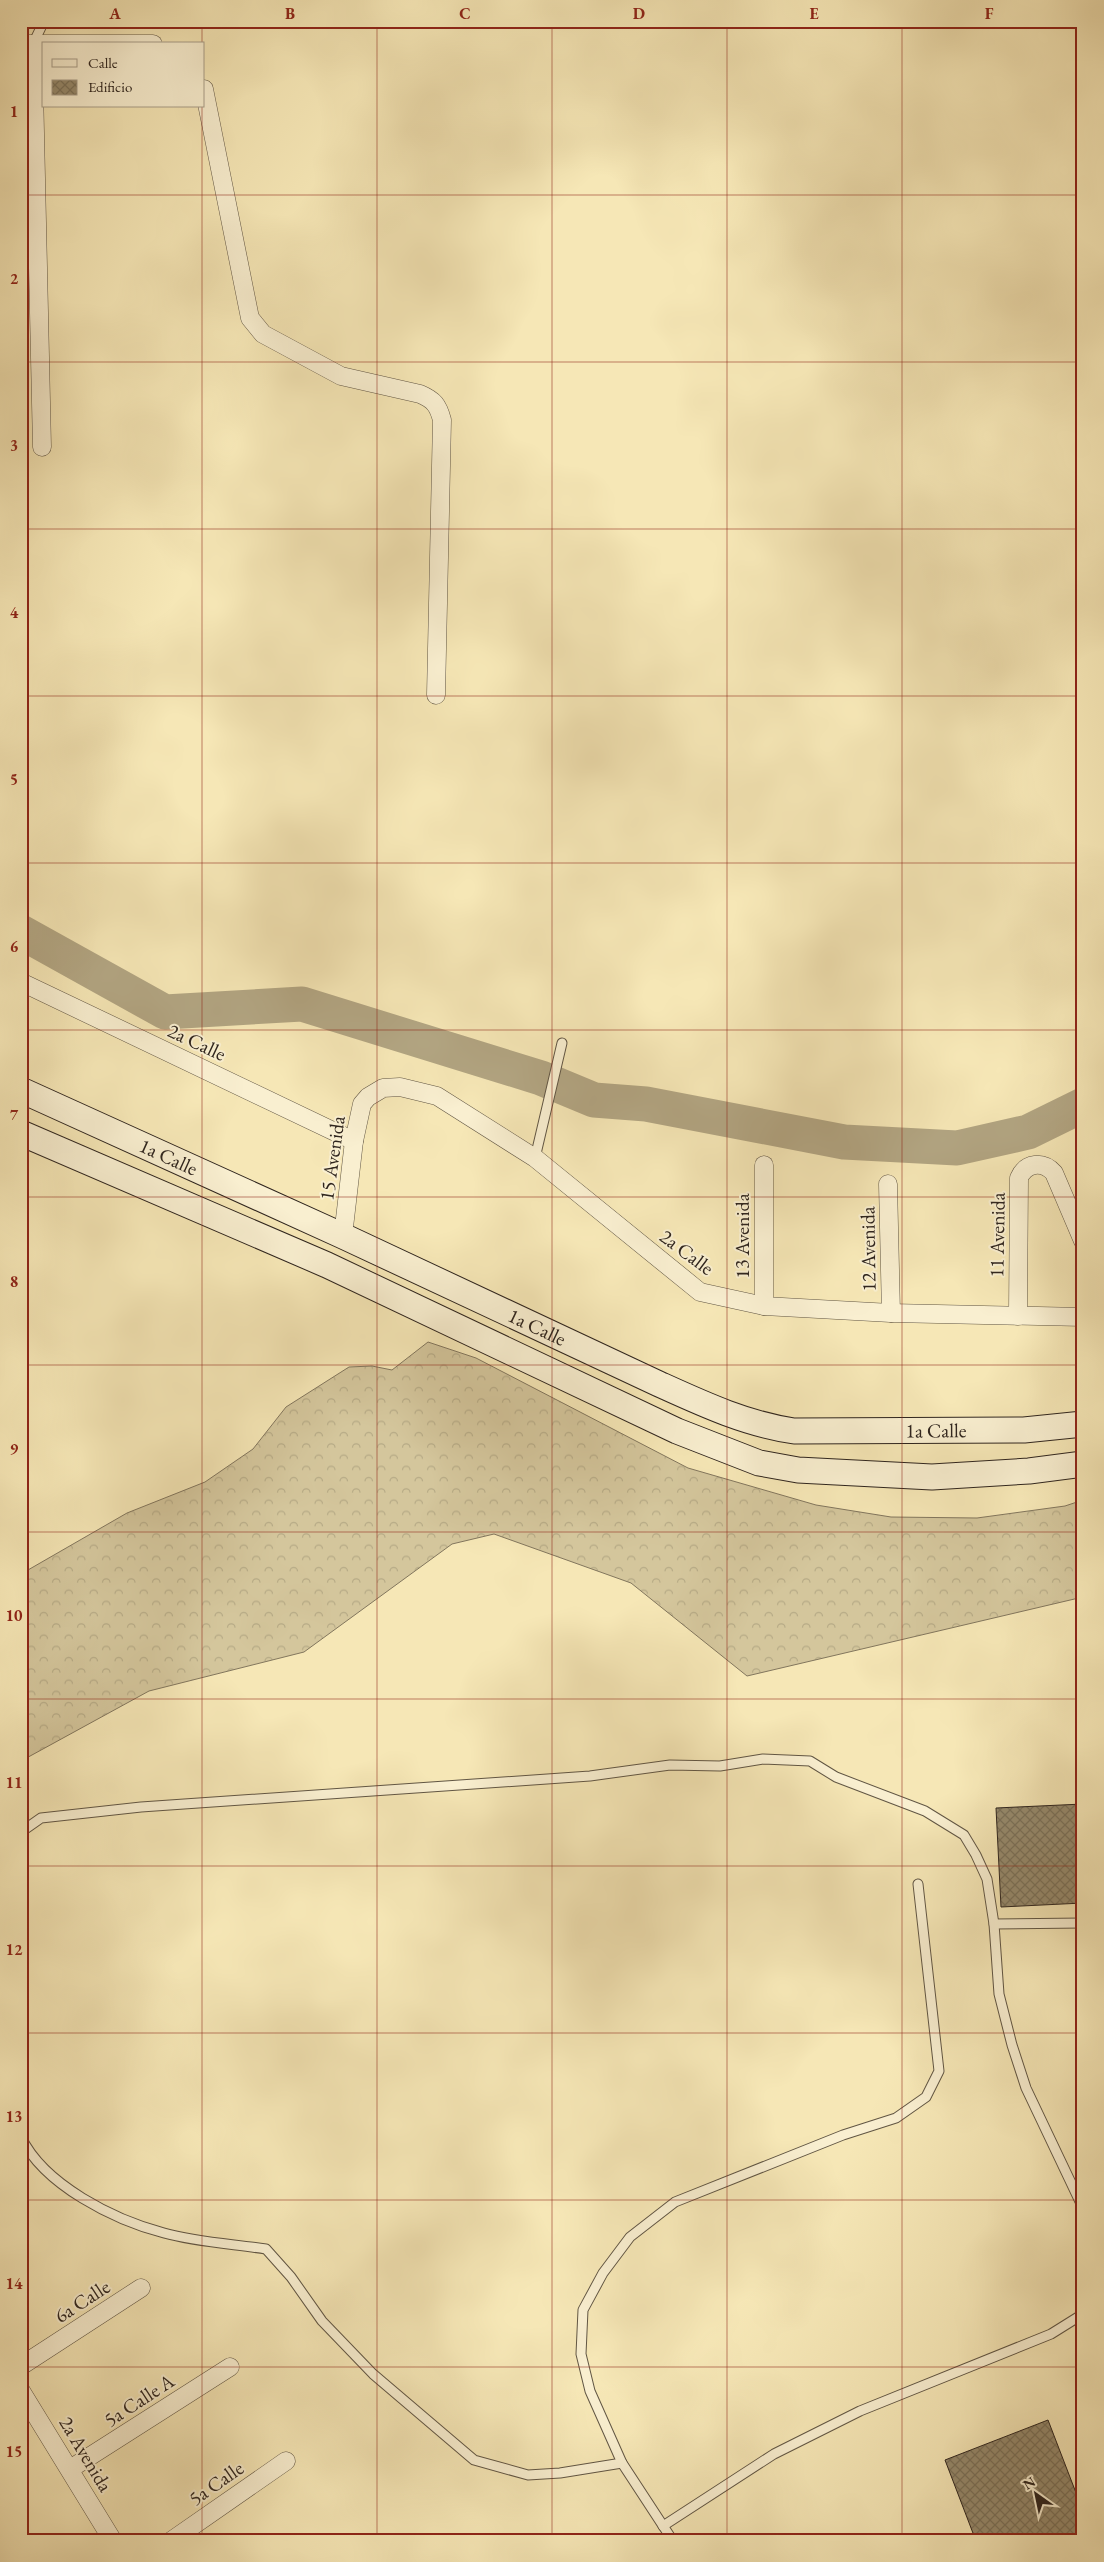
<svg xmlns="http://www.w3.org/2000/svg" width="1104" height="2562" viewBox="0 0 1104 2562" font-family="'EB Garamond',serif">
<defs>
<pattern id="forest-crowns" width="20" height="18" patternUnits="userSpaceOnUse" patternTransform="scale(1.25)"><rect width="20" height="18" fill="#d4c69c"/><path d="M2 6a3 3 0 1 1 6 0M12 15a3 3 0 1 1 6 0" fill="none" stroke="#b6aa86"/></pattern>
<pattern id="building-cross-hatch" width="8" height="8" patternUnits="userSpaceOnUse" patternTransform="scale(1.25)"><rect width="8" height="8" fill="#968a6d"/><path d="M0 0l8 8M0 8l8-8" fill="none" stroke="#7b7159"/></pattern>
</defs>
<rect width="100%" height="100%" fill="#f6e7b6"/>
<filter id="stains"><feTurbulence type="fractalNoise" baseFrequency=".004" numOctaves="4"/><feColorMatrix values="0 0 0 0 .2 0 0 0 0 .09 0 0 0 0 .02 0 0 0 .5 -.17"/></filter>
<radialGradient id="worn" r=".72"><stop offset=".6" stop-color="#630" stop-opacity="0"/><stop offset="1" stop-color="#630" stop-opacity=".3"/></radialGradient>
<path fill="url(#forest-crowns)" stroke="#82765d" d="M 428,1342 L 476,1358 L 688,1468 L 816,1505 L 891,1517 L 977,1518 L 1065,1506 L 1083,1500 L 1083,1597 L 747,1676 L 631,1583 L 494,1534 L 452,1544 L 304,1652 L 149,1691 L 21,1761 L 21,1574 L 127,1513 L 205,1482 L 253,1449 L 286,1407 L 349,1367 L 372,1366 L 392,1370 Z"/>
<g fill="none" stroke-linecap="round" stroke-linejoin="round">
<path stroke="#b2a582" stroke-width="35" d="M 21,932 L 165,1012 L 302,1004 L 541,1078 L 594,1100 L 646,1104 L 844,1142 L 957,1148 L 1028,1132 L 1083,1105"/>
</g>
<g fill="url(#building-cross-hatch)" stroke="#2f251e">
<path d="M 1083,1804 L 1083,1903 L 1001,1907 L 996,1808 Z"/>
<path d="M 1048,2420 L 1083,2511 L 1083,2541 L 976,2541 L 945,2460 Z"/>
</g>
<g fill="none" stroke-linecap="round" stroke-linejoin="round">
<defs>
<g id="service">
<path d="M 33,44 L 44,21"/>
<path d="M 535,1158 L 562,1043"/>
<path d="M 21,1832 L 41,1818 L 141,1807 L 590,1776 L 670,1765 L 720,1766 L 763,1759 L 810,1761 L 836,1777 L 925,1811 L 964,1835 L 976,1855 L 987,1879 L 994,1924 L 999,1994 L 1012,2045 L 1026,2088 L 1083,2208"/>
<path d="M 994,1924 L 1083,1923"/>
<path d="M 21,2137 C 44,2185 114,2220 164,2233 C 196,2242 233,2244 266,2249 L 291,2277 L 322,2321 L 373,2374 L 474,2460 L 528,2475 L 560,2473 L 622,2463"/>
<path d="M 663,2526 L 774,2454 L 860,2411 L 1051,2334 L 1083,2314"/>
<path d="M 673,2541 L 622,2463 L 590,2391 L 581,2354 L 583,2310 L 603,2273 L 630,2237 L 675,2202 L 843,2135 L 896,2118 L 926,2097 L 939,2071 L 918,1884"/>
</g>
<g id="minor">
<path d="M 21,44 L 153,44"/>
<path d="M 33,44 L 42,447"/>
<path d="M 204,89 L 250,318 L 263,334 L 341,376 L 420,394 C 434,400 438,405 442,420 L 436,695"/>
<path d="M 21,982 L 354,1141"/>
<path d="M 888,1184 L 891,1313"/>
<path d="M 343,1236 L 354,1141 L 362,1104 L 368,1097 L 383,1088 L 400,1087 L 437,1096 L 535,1158 L 700,1292 L 764,1306 L 891,1313 L 1083,1317"/>
<path d="M 764,1306 L 764,1165"/>
<path d="M 1018,1316 L 1019,1178 C 1026,1162 1043,1161 1054,1173 L 1083,1241"/>
<path d="M 21,2366 L 141,2288"/>
<path d="M 21,2391 L 113,2541"/>
<path d="M 70,2469 L 230,2367"/>
<path d="M 171,2541 L 286,2461"/>
</g>
<g id="secondary">
<path id="s1" d="M 21,1090 L 343,1236 L 659,1384 C 703,1404 746,1424 794,1431 L 1024,1430 L 1083,1424"/>
<path d="M 21,1133 L 327,1265 L 677,1431 L 759,1463 L 798,1470 L 932,1477 L 1029,1471 L 1083,1464"/>
</g>
</defs>
<use href="#service" stroke="#615644" stroke-width="11"/>
<use href="#minor" stroke="#615644" stroke-width="19"/>
<use href="#secondary" stroke="#2f251e" stroke-width="27"/>
<use href="#service" stroke="#f9efd0" stroke-width="9"/>
<use href="#minor" stroke="#f9efd0" stroke-width="18"/>
<use href="#secondary" stroke="#f9efd0" stroke-width="25"/>
</g>
<path fill="none" stroke="#8f2418" stroke-width="1" stroke-opacity="0.55" d="M 202,21 L 202,44M 377,21 L 377,2541M 552,21 L 552,2541M 727,21 L 727,2541M 902,21 L 902,2541M 202,106 L 202,2541M 21,195 L 1083,195M 21,362 L 1083,362M 21,529 L 1083,529M 21,696 L 1083,696M 21,863 L 1083,863M 21,1030 L 1083,1030M 21,1197 L 1083,1197M 21,1365 L 1083,1365M 21,1532 L 1083,1532M 21,1699 L 1083,1699M 21,1866 L 1083,1866M 21,2033 L 1083,2033M 21,2200 L 1083,2200M 21,2367 L 1083,2367"/>
<g text-anchor="middle" stroke-width="4" stroke-linejoin="round" paint-order="stroke">
<g font-size="20" fill="#2f251e" stroke="#f9efd0">
<text transform="translate(197 1042) rotate(25)" y="7">2a Calle</text>
<text dy="7" stroke="none"><textPath href="#s1" startOffset="162">1a Calle</textPath></text>
<text transform="translate(332 1158) rotate(-82)" y="7">15 Avenida</text>
<text transform="translate(997 1235) rotate(-89)" y="7">11 Avenida</text>
<text transform="translate(742 1236) rotate(-90)" y="7">13 Avenida</text>
<text transform="translate(868 1249) rotate(-91)" y="7">12 Avenida</text>
<text transform="translate(687 1252) rotate(37)" y="7">2a Calle</text>
<text dy="7" stroke="none"><textPath href="#s1" startOffset="568">1a Calle</textPath></text>
<text dy="7" stroke="none"><textPath href="#s1" startOffset="988">1a Calle</textPath></text>
<text transform="translate(82 2301) rotate(-33)" y="7">6a Calle</text>
<text transform="translate(139 2400) rotate(-33)" y="7">5a Calle A</text>
<text transform="translate(86 2454) rotate(59)" y="7">2a Avenida</text>
<text transform="translate(216 2483) rotate(-35)" y="7">5a Calle</text>
</g>
</g>
<rect width="1104" height="2562" fill="none" stroke="#f6e7b6" stroke-width="55"/>
<rect x="42" y="42" width="162" height="65" fill="#f9efd0" stroke="#a89e89"/>
<rect x="52" y="59" width="25" height="8" fill="#f9efd0" stroke="#a89e89"/>
<text x="88" y="68" font-size="15" fill="#2f251e">Calle</text>
<rect x="52" y="80" width="25" height="15" fill="url(#building-cross-hatch)" stroke="#a89e89"/>
<text x="88" y="92" font-size="15" fill="#2f251e">Edificio</text>
<g transform="translate(1036 2494) rotate(327)" stroke="#f9efd0" stroke-width="4" paint-order="stroke">
<path d="M0-4L9 19L0 12L-9 19Z" fill="#2f251e"/>
<text y="-8" font-size="14" font-weight="bold" text-anchor="middle" fill="#2f251e">N</text>
</g>
<rect x="28" y="28" width="1048" height="2506" fill="none" stroke="#8f2418" stroke-width="2"/>
<g font-size="16" text-anchor="middle" font-weight="bold" fill="#8f2418">
<text x="115" y="19">A</text>
<text x="290" y="19">B</text>
<text x="465" y="19">C</text>
<text x="639" y="19">D</text>
<text x="814" y="19">E</text>
<text x="989" y="19">F</text>
<text x="14" y="117">1</text>
<text x="14" y="284">2</text>
<text x="14" y="451">3</text>
<text x="14" y="618">4</text>
<text x="14" y="785">5</text>
<text x="14" y="952">6</text>
<text x="14" y="1120">7</text>
<text x="14" y="1287">8</text>
<text x="14" y="1454">9</text>
<text x="14" y="1621">10</text>
<text x="14" y="1788">11</text>
<text x="14" y="1955">12</text>
<text x="14" y="2122">13</text>
<text x="14" y="2289">14</text>
<text x="14" y="2457">15</text>
</g>
<rect width="100%" height="100%" filter="url(#stains)"/>
<rect width="100%" height="100%" fill="url(#worn)"/>
</svg>
